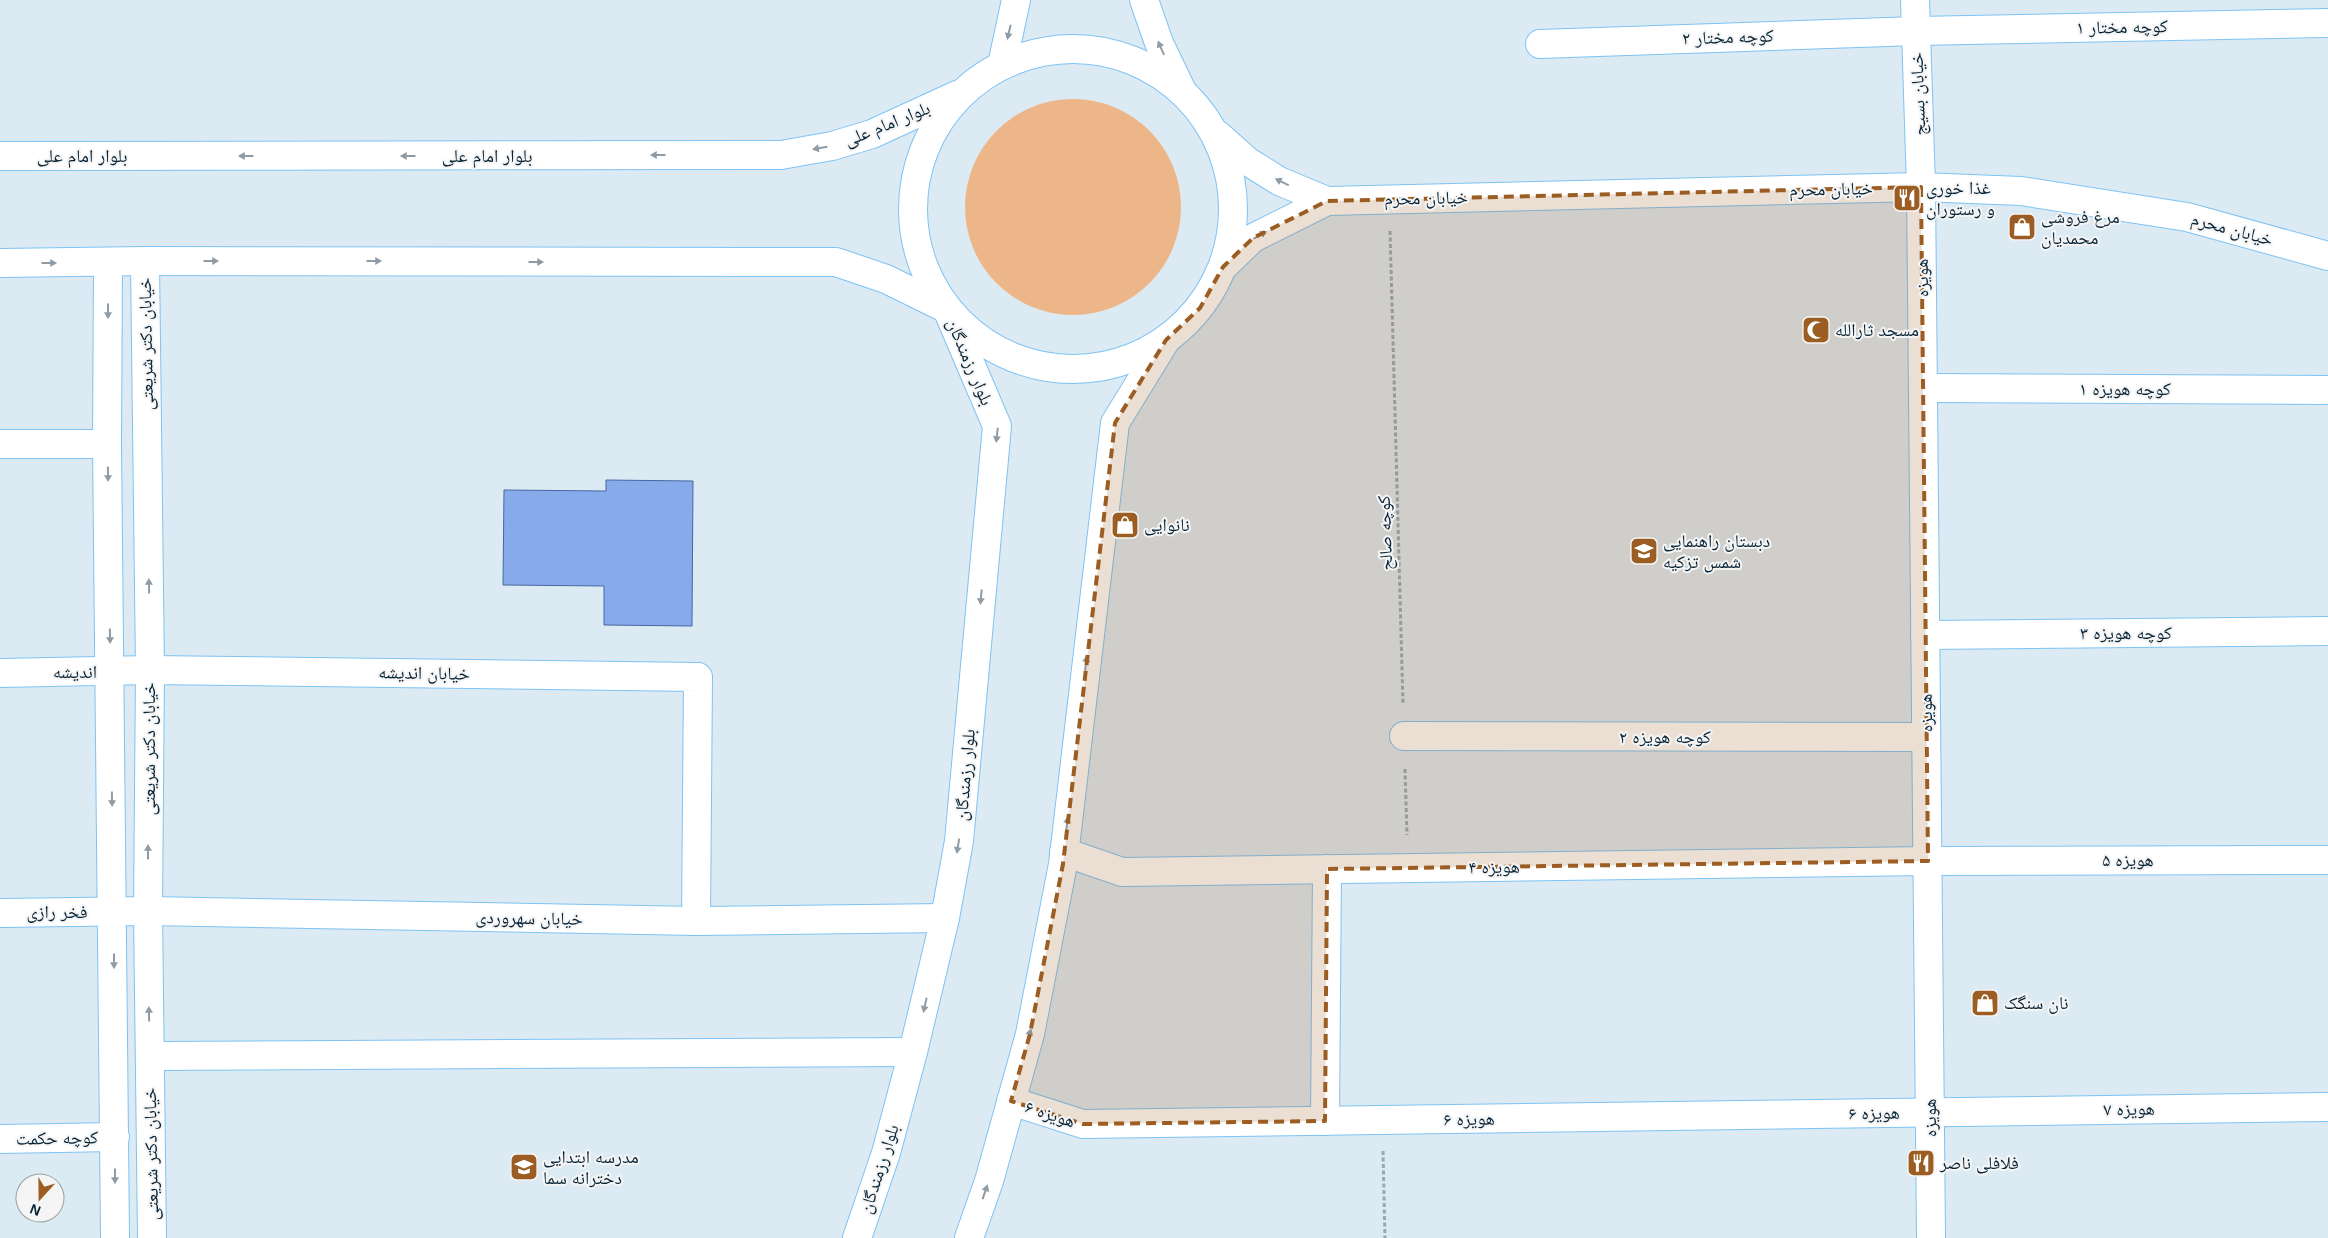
<svg xmlns="http://www.w3.org/2000/svg" width="2328" height="1238" viewBox="0 0 2328 1238" font-family="Helvetica,'Noto Naskh Arabic',sans-serif">
<rect width="100%" height="100%" fill="#dceaf4"/>
<circle fill="#ecb688" cx="1073" cy="207" r="108"/>
<path fill="#87abea" stroke="#4667a0" d="M 606,480 L 693,481 L 692,626 L 604,625 L 604,586 L 503,585 L 504,490 L 606,491 Z"/>
<g fill="none" stroke-linecap="round" stroke-linejoin="round">
<defs>
<g id="street">
<path d="M 1915,0 L 1921,187 L 1931,1238"/>
<path d="M 1540,44 L 1916,31 L 2328,23"/>
<path d="M 1923,388 L 2328,390"/>
<path d="M 0,444 L 107,444"/>
<path d="M 1925,635 L 2328,631"/>
<path d="M 0,673 L 150,670 L 698,677 L 696,921"/>
<path d="M 1404,736 L 1926,737"/>
<path d="M 1064,852 L 1122,872 L 1928,861 L 2328,860"/>
<path d="M 0,913 L 148,911 L 696,921 L 945,918"/>
<path d="M 150,1056 L 913,1052"/>
<path d="M 1011,1101 L 1083,1124 L 2328,1107"/>
<path d="M 1325,1121 L 1327,869"/>
<path d="M 0,1139 L 115,1137"/>
</g>
<g id="secondary">
<path d="M 1144,0 L 1159,43 L 1182,91"/>
<circle cx="1073" cy="209" r="160"/>
<path d="M 1002,65 L 1016,0"/>
<path d="M 1218,135 L 1247,161 L 1279,181 L 1327,201"/>
<path d="M 0,156 L 781,155 L 832,146 L 872,134 L 957,95"/>
<path d="M 145,261 L 150,670 L 148,911 L 152,1238"/>
<path d="M 0,263 L 145,261 L 836,262 L 886,279 L 947,309 L 997,426 L 959,841 L 945,918 L 913,1052 L 886,1153 L 857,1238"/>
<path d="M 108,263 L 107,444 L 115,1238"/>
<path d="M 1223,267 L 1253,238 L 1327,201 L 1921,187 L 2021,191 L 2187,217 L 2328,256"/>
<path d="M 969,1238 L 989,1181 L 1030,1034 L 1063,864 L 1115,423 L 1166,340"/>
</g>
</defs>
<use href="#street" stroke="#7ec3f4" stroke-width="30"/>
<use href="#secondary" stroke="#7ec3f4" stroke-width="30"/>
<g stroke="#96a9b6" stroke-width="3" stroke-dasharray="4 2.5" stroke-linecap="butt">
<path d="M 1390,231 L 1403,705"/>
<path d="M 1405,769 L 1407,835"/>
<path d="M 1383,1151 L 1385,1238"/>
</g>
<use href="#street" stroke="#fff" stroke-width="28"/>
<use href="#secondary" stroke="#fff" stroke-width="28"/>
</g>
<defs><path id="oneway-solid" d="M-6-.8H1V-3.2L6.5 0L1 3.2V.8H-6Z" transform="scale(1.25)"/></defs>
<g fill="#8f9ca5">
<use href="#oneway-solid" transform="translate(1009 32) rotate(103)"/>
<use href="#oneway-solid" transform="translate(1161 48) rotate(-114)"/>
<use href="#oneway-solid" transform="translate(820 148) rotate(170)"/>
<use href="#oneway-solid" transform="translate(658 155) rotate(180)"/>
<use href="#oneway-solid" transform="translate(246 156) rotate(180)"/>
<use href="#oneway-solid" transform="translate(408 156) rotate(180)"/>
<use href="#oneway-solid" transform="translate(1282 182) rotate(-154)"/>
<use href="#oneway-solid" transform="translate(1260 235) rotate(-30)"/>
<use href="#oneway-solid" transform="translate(211 261)"/>
<use href="#oneway-solid" transform="translate(374 261)"/>
<use href="#oneway-solid" transform="translate(536 262)"/>
<use href="#oneway-solid" transform="translate(49 263)"/>
<use href="#oneway-solid" transform="translate(108 311) rotate(90)"/>
<use href="#oneway-solid" transform="translate(997 435) rotate(96)"/>
<use href="#oneway-solid" transform="translate(108 474) rotate(89)"/>
<use href="#oneway-solid" transform="translate(149 586) rotate(-91)"/>
<use href="#oneway-solid" transform="translate(981 597) rotate(95)"/>
<use href="#oneway-solid" transform="translate(110 636) rotate(89)"/>
<use href="#oneway-solid" transform="translate(1086 663) rotate(-83)"/>
<use href="#oneway-solid" transform="translate(112 799) rotate(89)"/>
<use href="#oneway-solid" transform="translate(1067 824) rotate(-83)"/>
<use href="#oneway-solid" transform="translate(958 846) rotate(99)"/>
<use href="#oneway-solid" transform="translate(148 852) rotate(-90)"/>
<use href="#oneway-solid" transform="translate(114 961) rotate(90)"/>
<use href="#oneway-solid" transform="translate(925 1005) rotate(103)"/>
<use href="#oneway-solid" transform="translate(149 1014) rotate(-91)"/>
<use href="#oneway-solid" transform="translate(1029 1036) rotate(-76)"/>
<use href="#oneway-solid" transform="translate(115 1176) rotate(90)"/>
<use href="#oneway-solid" transform="translate(985 1192) rotate(-71)"/>
</g>
<path fill="#9b5d21" fill-opacity="0.2" stroke="#9b5d21" stroke-width="4" stroke-dasharray="10 6" stroke-linejoin="round" d="M 1921,187 L 1928,861 L 1327,869 L 1325,1121 L 1083,1124 L 1011,1101 L 1030,1034 L 1063,864 L 1115,423 L 1166,340 L 1200,308 L 1223,267 L 1253,238 L 1327,201 Z"/>
<defs>
<symbol id="restaurant-square" viewBox="-11 -11 22 22"><rect x="-9" y="-9" width="18" height="18" rx="4" fill="#9b5d21" stroke="#f5f5f5"/><path d="M-5-6h1v4h1v-4h1v4h1v-4h1v5L-1.5 .5V6h-2V.5L-5-1ZM5-6V6H3V1.5H1.5Q1.5-4 5-6Z" fill="#fff"/></symbol>
<symbol id="shop-square" viewBox="-11 -11 22 22"><rect x="-9" y="-9" width="18" height="18" rx="4" fill="#9b5d21" stroke="#f5f5f5"/><path d="M-5-2.5h2.3a2.7 3.5 0 0 1 5.4 0H5L5.5 6h-11ZM-1.5-2.5h3a1.5 2.3 0 0 0-3 0Z" fill="#fff"/></symbol>
<symbol id="mosque-square" viewBox="-11 -11 22 22"><rect x="-9" y="-9" width="18" height="18" rx="4" fill="#9b5d21" stroke="#f5f5f5"/><path d="M3.5-4.9A6 6 0 1 0 3.5 4.9A5 5 0 1 1 3.5-4.9Z" fill="#fff"/></symbol>
<symbol id="school-square" viewBox="-11 -11 22 22"><rect x="-9" y="-9" width="18" height="18" rx="4" fill="#9b5d21" stroke="#f5f5f5"/><path d="M0-5L7-2L0 1L-7-2ZM-4 1L0 2.5L4 1V4Q0 6-4 4Z" fill="#fff"/></symbol>
</defs>
<g fill-rule="evenodd">
<use href="#restaurant-square" x="1891" y="182" width="32" height="32"/>
<use href="#shop-square" x="2006" y="211" width="32" height="32"/>
<use href="#mosque-square" x="1800" y="314" width="32" height="32"/>
<use href="#shop-square" x="1109" y="509" width="32" height="32"/>
<use href="#school-square" x="1628" y="535" width="32" height="32"/>
<use href="#shop-square" x="1969" y="987" width="32" height="32"/>
<use href="#restaurant-square" x="1905" y="1147" width="32" height="32"/>
<use href="#school-square" x="508" y="1151" width="32" height="32"/>
</g>
<g text-anchor="middle" stroke-width="4" stroke-linejoin="round" paint-order="stroke">
<g font-size="18" fill="#062336" stroke="#f5f5f5">
<text transform="translate(2122 27) rotate(-1)" y="6">کوچه مختار ۱</text>
<text transform="translate(1728 37) rotate(-2)" y="6">کوچه مختار ۲</text>
<text transform="translate(1918 94) rotate(-92)" y="6">خیابان بسیج</text>
<text transform="translate(887 124) rotate(-22)" y="6">بلوار امام على</text>
<text x="82" y="162">بلوار امام على</text>
<text x="487" y="162">بلوار امام على</text>
<text transform="translate(1831 189) rotate(-1)" y="6">خیابان محرم</text>
<text transform="translate(1426 198) rotate(-1)" y="6">خیابان محرم</text>
<text transform="translate(2232 229) rotate(15)" y="6">خیابان محرم</text>
<text transform="translate(1922 278) rotate(-91)" y="6">هویزه</text>
<text transform="translate(146 344) rotate(-91)" y="6">خیابان دکتر شریعتی</text>
<text transform="translate(970 362) rotate(67)" y="6">بلوار رزمندگان</text>
<text x="2125" y="395">کوچه هویزه ۱</text>
<text transform="translate(1385 533) rotate(-92)" y="6">کوچه صالح</text>
<text x="2126" y="639">کوچه هویزه ۳</text>
<text x="75" y="678">اندیشه</text>
<text transform="translate(424 673) rotate(1)" y="6">خیابان اندیشه</text>
<text transform="translate(1926 713) rotate(-91)" y="6">هویزه</text>
<text x="1665" y="743">کوچه هویزه ۲</text>
<text transform="translate(149 749) rotate(-90)" y="6">خیابان دکتر شریعتی</text>
<text transform="translate(965 775) rotate(-85)" y="6">بلوار رزمندگان</text>
<text x="2128" y="866">هویزه ۵</text>
<text transform="translate(1494 867) rotate(-1)" y="6">هویزه ۴</text>
<text x="57" y="918">فخر رازی</text>
<text transform="translate(529 918) rotate(1)" y="6">خیابان سهروردی</text>
<text transform="translate(2129 1109) rotate(-1)" y="6">هویزه ۷</text>
<text transform="translate(1874 1113) rotate(-1)" y="6">هویزه ۶</text>
<text transform="translate(1050 1114) rotate(18)" y="6">هویزه ۶</text>
<text transform="translate(1930 1118) rotate(-91)" y="6">هویزه</text>
<text transform="translate(1469 1119) rotate(-1)" y="6">هویزه ۶</text>
<text transform="translate(57 1138) rotate(-1)" y="6">کوچه حکمت</text>
<text transform="translate(151 1154) rotate(-91)" y="6">خیابان دکتر شریعتی</text>
<text transform="translate(879 1169) rotate(-72)" y="6">بلوار رزمندگان</text>
</g>
<g font-size="18" fill="#062336" stroke="#f5f5f5" text-anchor="start">
<text x="1926" y="194">غذا خوری<tspan x="1926" dy="21">و رستوران</tspan></text>
<text x="2041" y="223">مرغ فروشی<tspan x="2041" dy="21">محمدیان</tspan></text>
<text x="1835" y="336">مسجد ثارالله</text>
<text x="1144" y="531">نانوایی</text>
<text x="1663" y="547">دبستان راهنمایی<tspan x="1663" dy="21">شمس تزکیه</tspan></text>
<text x="2004" y="1009">نان سنگک</text>
<text x="543" y="1163">مدرسه ابتدایی<tspan x="543" dy="21">دخترانه سما</tspan></text>
<text x="1940" y="1169">فلافلی ناصر</text>
</g>
</g>
<g transform="translate(40 1198) rotate(201)"><circle r="24" fill="#f5f5f5" stroke="#95a1a9"/>
<path d="M0-4L9 19L0 12L-9 19Z" fill="#9b5d21"/>
<text y="-8" font-size="14" font-weight="bold" text-anchor="middle" fill="#062336">N</text>
</g>
</svg>
